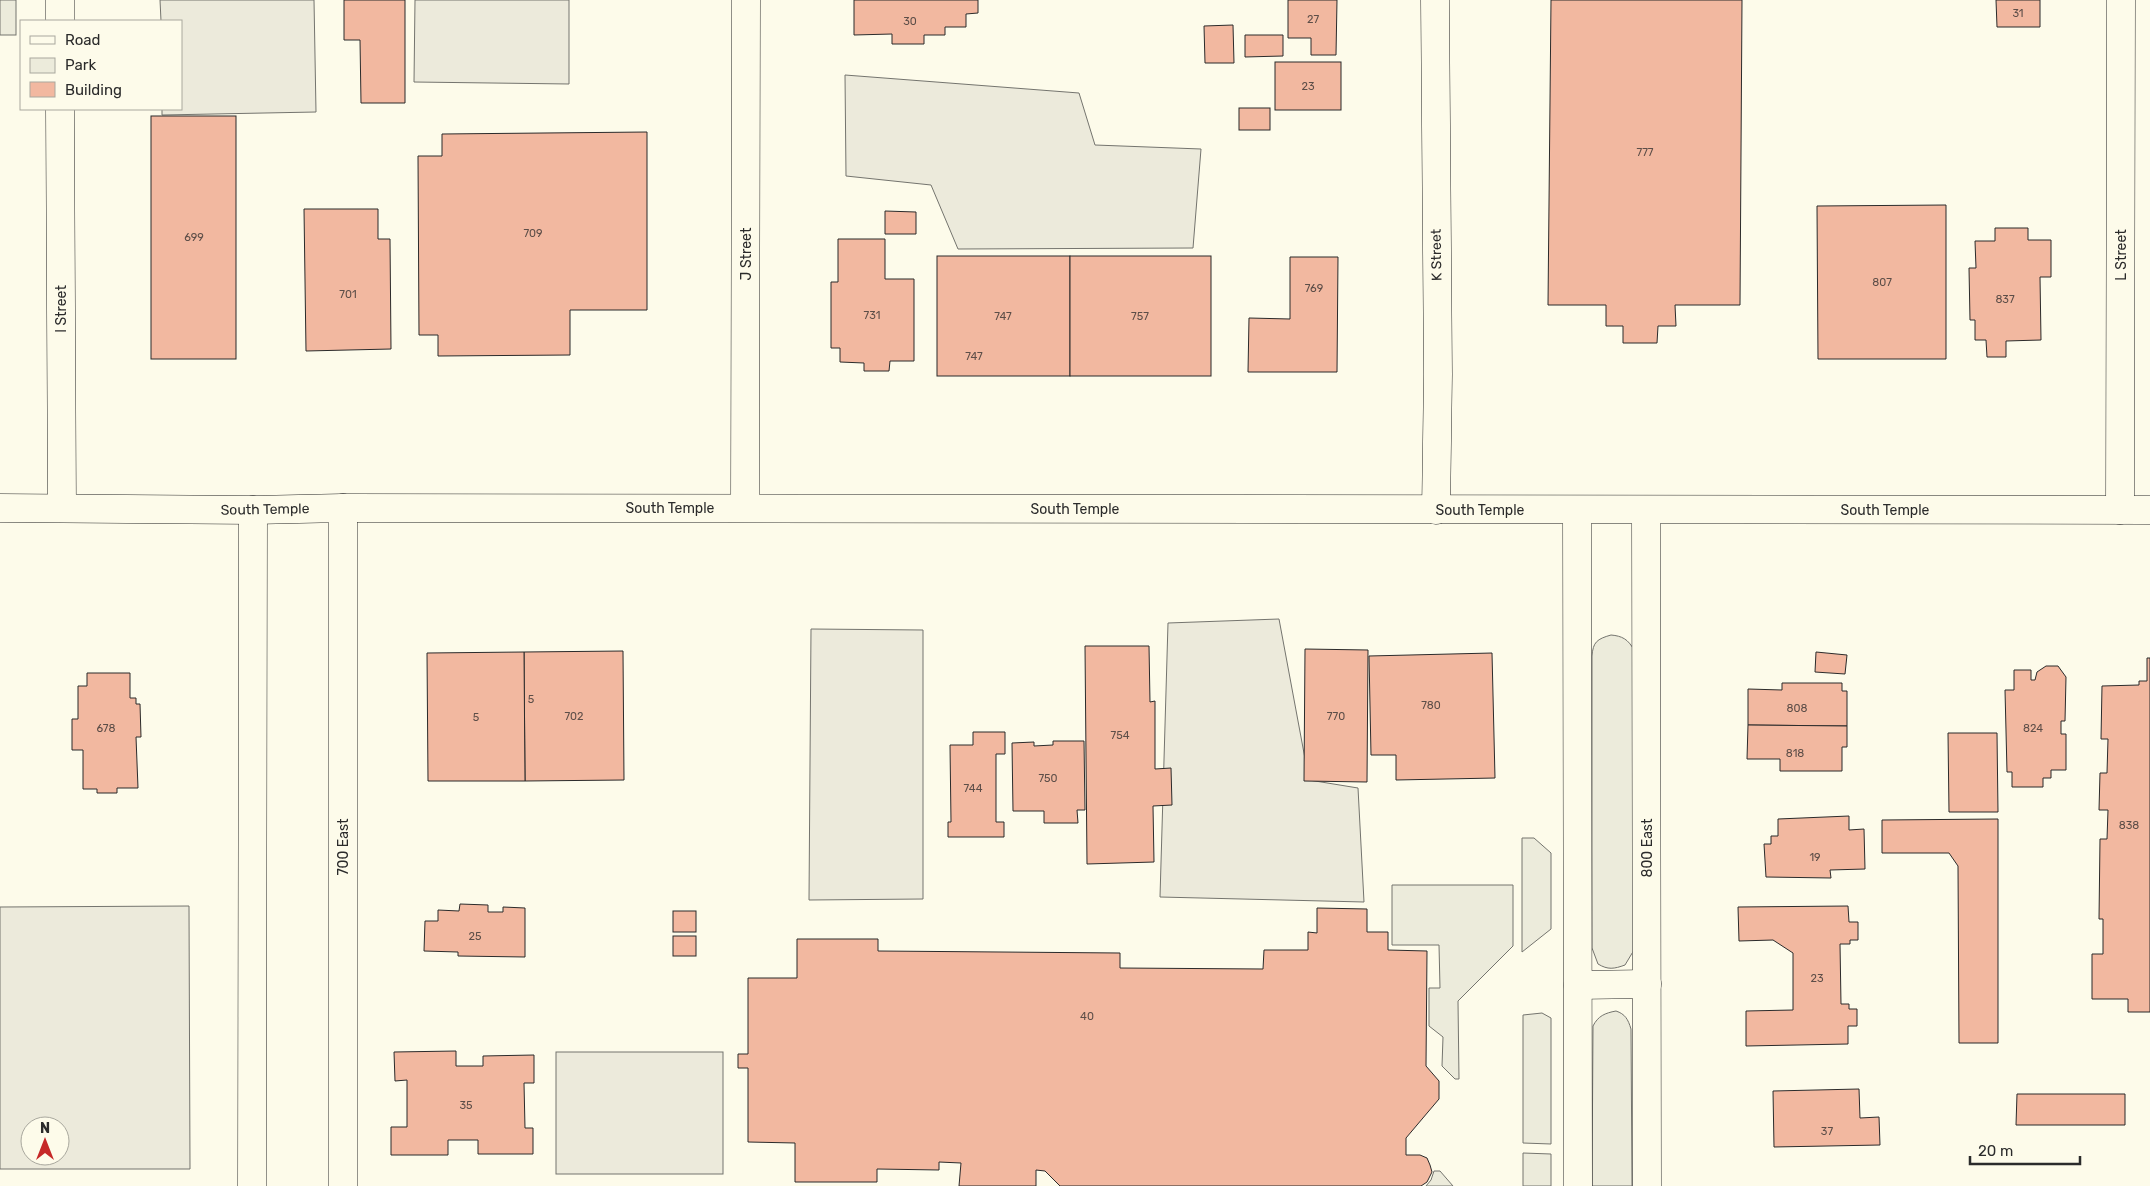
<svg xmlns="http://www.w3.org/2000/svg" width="2150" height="1186" viewBox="0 0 2150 1186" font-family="Rubik,sans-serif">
<rect width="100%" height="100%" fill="#fdfbea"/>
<g fill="#ecebdb" stroke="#74746e">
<rect x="0" y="0" width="16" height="35"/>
<path d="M 1611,635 C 1622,636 1628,639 1634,650 L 1634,950 L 1625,965 C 1614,969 1608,970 1598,964 L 1592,948 L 1592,656 C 1593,642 1597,639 1611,635 Z"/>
<path d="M 1522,838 L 1534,838 L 1551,853 L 1551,929 L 1522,952 Z"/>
<path d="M 1392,885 L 1513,885 L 1513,946 L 1458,1001 L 1459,1079 L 1455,1079 L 1442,1066 L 1443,1037 L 1429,1026 L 1429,988 L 1440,988 L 1439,945 L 1392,945 Z"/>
<path d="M 1616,1011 C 1625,1014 1628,1019 1631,1029 L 1632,1186 L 1592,1186 L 1593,1026 C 1598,1016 1605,1013 1616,1011 Z"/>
<path d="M 1542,1013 L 1551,1018 L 1551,1144 L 1523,1143 L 1523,1015 Z"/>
<path d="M 1523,1153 L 1551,1154 L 1551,1186 L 1523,1186 Z"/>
<path d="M 1434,1171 L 1440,1171 L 1453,1186 L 1426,1186 L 1431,1180 Z"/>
</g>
<g fill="#eceadb" stroke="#74746e" fill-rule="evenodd">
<path d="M 160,0 L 314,0 L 316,112 L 162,115 L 162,109 L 181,109 L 181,21 L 161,21 Z"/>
<path d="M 415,0 L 569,0 L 569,84 L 414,82 Z"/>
<path d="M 845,75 L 1079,93 L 1095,145 L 1201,149 L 1193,248 L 958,249 L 931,185 L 846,176 Z"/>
<path d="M 1279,619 L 1309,780 L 1358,788 L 1364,902 L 1160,897 L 1168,623 Z"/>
<path d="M 811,629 L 923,630 L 923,899 L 809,900 Z"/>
<path d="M 189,906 L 190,1169 L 0,1169 L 0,907 ZM 30,1126 L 60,1126 L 60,1156 L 30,1156 Z"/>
<rect x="556" y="1052" width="167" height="122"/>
</g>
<g fill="#f2b8a0" stroke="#2b2b2b">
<path d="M 344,0 L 405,0 L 405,103 L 361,103 L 360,40 L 344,40 Z"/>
<path d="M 854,0 L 978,0 L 978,13 L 966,14 L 966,27 L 945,27 L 945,35 L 924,35 L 924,44 L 892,44 L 892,34 L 854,35 Z"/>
<path d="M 1288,0 L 1337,0 L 1336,55 L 1311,55 L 1311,38 L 1288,38 Z"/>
<path d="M 1551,0 L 1742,0 L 1740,305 L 1675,305 L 1676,326 L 1658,326 L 1657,343 L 1623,343 L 1623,326 L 1606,326 L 1606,305 L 1548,305 Z"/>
<path d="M 1996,0 L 2040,0 L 2040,27 L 1997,27 Z"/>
<path d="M 1233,25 L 1234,63 L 1205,63 L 1204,26 Z"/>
<path d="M 1245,35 L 1283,35 L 1283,56 L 1245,57 Z"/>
<rect x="1275" y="62" width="66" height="48"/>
<rect x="1239" y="108" width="31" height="22"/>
<rect x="151" y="116" width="85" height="243"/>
<path d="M 647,132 L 647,310 L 570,310 L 570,355 L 438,356 L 438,335 L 419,335 L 418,156 L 442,156 L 442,134 Z"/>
<path d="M 1946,205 L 1946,359 L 1818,359 L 1817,206 Z"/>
<path d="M 304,209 L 378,209 L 378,239 L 390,239 L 391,349 L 306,351 Z"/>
<path d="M 885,211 L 916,212 L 916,234 L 885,234 Z"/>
<path d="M 1995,228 L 2028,228 L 2028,240 L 2051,240 L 2051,277 L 2040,277 L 2041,340 L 2006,341 L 2006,357 L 1987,357 L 1986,340 L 1975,340 L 1975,320 L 1970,320 L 1969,268 L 1976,268 L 1975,241 L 1995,241 Z"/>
<path d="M 838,239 L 885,239 L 885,279 L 914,279 L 914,361 L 890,361 L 889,371 L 864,371 L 864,363 L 840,362 L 840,348 L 831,348 L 831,282 L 838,282 Z"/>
<rect x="937" y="256" width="133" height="120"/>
<rect x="1070" y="256" width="141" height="120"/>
<path d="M 1290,257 L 1338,257 L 1337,372 L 1248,372 L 1249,318 L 1290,319 Z"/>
<path d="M 1085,646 L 1149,646 L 1150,702 L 1155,701 L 1155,769 L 1171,768 L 1172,805 L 1153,806 L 1154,862 L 1087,864 Z"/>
<path d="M 1305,649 L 1368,650 L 1367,782 L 1304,781 Z"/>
<path d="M 623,651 L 624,780 L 525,781 L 524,652 Z"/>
<path d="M 524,652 L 525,781 L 428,781 L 427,653 Z"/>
<path d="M 1816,652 L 1847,655 L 1845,674 L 1815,672 Z"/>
<path d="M 1492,653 L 1495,778 L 1396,780 L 1396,755 L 1371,755 L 1369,656 Z"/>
<path d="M 2147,658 L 2150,658 L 2150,1012 L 2128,1012 L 2128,999 L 2092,999 L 2092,954 L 2103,954 L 2103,919 L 2099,919 L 2100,839 L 2107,839 L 2108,810 L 2099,810 L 2100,773 L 2107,773 L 2108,739 L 2101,739 L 2102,686 L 2139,685 L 2139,681 L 2147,681 Z"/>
<path d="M 2046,666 L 2058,666 L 2066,677 L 2065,721 L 2061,721 L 2061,734 L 2066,734 L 2066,770 L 2051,770 L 2051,778 L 2043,778 L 2043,787 L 2012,787 L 2012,772 L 2007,772 L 2005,690 L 2014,690 L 2014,670 L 2031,670 L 2031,680 L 2035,680 L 2037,672 Z"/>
<path d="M 87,673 L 130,673 L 130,698 L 136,698 L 136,704 L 140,704 L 141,737 L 136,737 L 138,788 L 117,788 L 117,793 L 97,793 L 97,789 L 83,789 L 83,750 L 72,750 L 72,719 L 78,719 L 78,686 L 87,686 Z"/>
<path d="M 1782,683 L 1842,683 L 1842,691 L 1847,691 L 1847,726 L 1748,725 L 1748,689 L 1782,690 Z"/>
<path d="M 1748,725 L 1847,726 L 1847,747 L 1842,747 L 1842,771 L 1780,771 L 1780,759 L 1747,759 Z"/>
<path d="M 973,732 L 1005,732 L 1005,754 L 996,754 L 996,822 L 1004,822 L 1004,837 L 948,837 L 948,822 L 951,822 L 950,745 L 973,745 Z"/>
<path d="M 1948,733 L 1997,733 L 1998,812 L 1949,812 Z"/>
<path d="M 1053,741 L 1084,741 L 1085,810 L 1077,810 L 1078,823 L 1044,823 L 1044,811 L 1013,811 L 1012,743 L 1034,742 L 1034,746 L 1053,745 Z"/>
<path d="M 1849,816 L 1849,830 L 1864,829 L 1865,869 L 1830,870 L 1831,878 L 1766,877 L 1764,844 L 1771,844 L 1771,836 L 1778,836 L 1778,819 Z"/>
<path d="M 1998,819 L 1998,1043 L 1959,1043 L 1958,866 L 1949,853 L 1882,853 L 1882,820 Z"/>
<path d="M 460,904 L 488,905 L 488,912 L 503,912 L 503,907 L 525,908 L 525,957 L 458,956 L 458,952 L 424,951 L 425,921 L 438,921 L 438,910 L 459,911 Z"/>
<path d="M 1848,906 L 1849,922 L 1858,922 L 1858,940 L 1850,940 L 1850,944 L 1840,944 L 1841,1004 L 1849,1004 L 1849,1009 L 1857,1009 L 1857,1026 L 1848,1026 L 1848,1044 L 1746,1046 L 1746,1011 L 1793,1010 L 1793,953 L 1773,940 L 1739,941 L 1738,907 Z"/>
<path d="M 1317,908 L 1367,909 L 1367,932 L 1388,932 L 1388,950 L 1427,951 L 1426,1066 L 1439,1081 L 1439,1099 L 1406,1138 L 1406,1155 L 1420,1155 L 1427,1158 L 1430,1165 L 1432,1172 L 1427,1182 L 1421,1186 L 1060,1186 L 1045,1171 L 1036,1170 L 1036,1186 L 959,1186 L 961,1163 L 939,1162 L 939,1170 L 877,1169 L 877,1182 L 795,1182 L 795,1143 L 748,1142 L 748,1068 L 738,1068 L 738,1054 L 748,1054 L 748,978 L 797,978 L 797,939 L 878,939 L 878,951 L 1120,953 L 1120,968 L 1263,969 L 1264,950 L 1308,950 L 1308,932 L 1317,933 Z"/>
<rect x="673" y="911" width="23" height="21"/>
<rect x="673" y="936" width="23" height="20"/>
<path d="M 456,1051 L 456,1066 L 483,1066 L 483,1056 L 534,1055 L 534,1083 L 524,1083 L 525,1128 L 533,1128 L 533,1154 L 478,1154 L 478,1140 L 448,1140 L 448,1155 L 391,1155 L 391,1127 L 407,1127 L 407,1080 L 395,1081 L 394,1052 Z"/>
<path d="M 1859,1089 L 1860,1118 L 1879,1117 L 1880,1145 L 1774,1147 L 1773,1091 Z"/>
<path d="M 2017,1094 L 2125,1094 L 2125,1125 L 2016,1125 Z"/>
</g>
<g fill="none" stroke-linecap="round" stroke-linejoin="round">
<defs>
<g id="minor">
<path d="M 1435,0 L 1438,374 L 1436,510"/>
<path d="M 745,508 L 746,0"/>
<path d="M 1577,510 L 1578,1186"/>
<path d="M 1646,510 L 1647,1186"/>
<path d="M 2120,510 L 2121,0"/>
<path d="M 1578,985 L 1647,984"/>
</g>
<g id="tertiary">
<path d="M 60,0 L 60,21"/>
<path d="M 60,109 L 62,508"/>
</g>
<path id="secondary" d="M 343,508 L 2150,510"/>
<g id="primary">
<path d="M 0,508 L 253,510 L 343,508 L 343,1186"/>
<path d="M 252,1186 L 253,510"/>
</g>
</defs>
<use href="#minor" stroke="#2b2b2b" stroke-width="29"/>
<use href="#tertiary" stroke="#2b2b2b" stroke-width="29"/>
<use href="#secondary" stroke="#2b2b2b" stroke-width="29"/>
<use href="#primary" stroke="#2b2b2b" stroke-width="29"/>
<use href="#minor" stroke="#fdfbea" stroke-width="28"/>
<use href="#tertiary" stroke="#fdfbea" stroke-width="28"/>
<use href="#secondary" stroke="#fdfbea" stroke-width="28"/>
<use href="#primary" stroke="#fdfbea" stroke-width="28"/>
</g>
<g text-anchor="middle" stroke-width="4" stroke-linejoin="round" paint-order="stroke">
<g font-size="11" fill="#5d4e48">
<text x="2018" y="17">31</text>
<text x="1313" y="23">27</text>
<text x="910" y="25">30</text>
<text x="1308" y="90">23</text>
<text x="1645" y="156">777</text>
<text x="533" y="237">709</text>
<text x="194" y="241">699</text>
<text x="1882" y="286">807</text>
<text x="1314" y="292">769</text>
<text x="348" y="298">701</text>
<text x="2005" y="303">837</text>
<text x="872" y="319">731</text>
<text x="1003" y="320">747</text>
<text x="1140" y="320">757</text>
<text x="974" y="360">747</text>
<text x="531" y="703">5</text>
<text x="1431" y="709">780</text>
<text x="1797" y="712">808</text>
<text x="574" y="720">702</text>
<text x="1336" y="720">770</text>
<text x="476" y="721">5</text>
<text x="106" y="732">678</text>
<text x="2033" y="732">824</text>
<text x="1120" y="739">754</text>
<text x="1795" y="757">818</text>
<text x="1048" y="782">750</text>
<text x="973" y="792">744</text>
<text x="2129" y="829">838</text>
<text x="1815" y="861">19</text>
<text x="475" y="940">25</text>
<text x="1817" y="982">23</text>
<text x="1087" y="1020">40</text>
<text x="466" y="1109">35</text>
<text x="1827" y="1135">37</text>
</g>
<g font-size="14" fill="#2b2b2b" stroke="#fdfbea">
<text transform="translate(746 254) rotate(-90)" y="5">J Street</text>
<text transform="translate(1436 255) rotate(-91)" y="5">K Street</text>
<text transform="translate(2121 255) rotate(-90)" y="5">L Street</text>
<text transform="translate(61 309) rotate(-90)" y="5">I Street</text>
<text x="670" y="513">South Temple</text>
<text transform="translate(265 509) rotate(-1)" y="5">South Temple</text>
<text x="1075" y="514">South Temple</text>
<text x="1480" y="515">South Temple</text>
<text x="1885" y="515">South Temple</text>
<text transform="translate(343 847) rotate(-90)" y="5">700 East</text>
<text transform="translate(1647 848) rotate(-90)" y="5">800 East</text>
</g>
</g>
<rect x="20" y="20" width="162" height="90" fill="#fdfbea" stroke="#a9a89e"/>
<rect x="30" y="36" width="25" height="8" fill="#fdfbea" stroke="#a9a89e"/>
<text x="65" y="45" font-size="15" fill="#2b2b2b">Road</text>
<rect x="30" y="58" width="25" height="15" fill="#ecebdb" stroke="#a9a89e"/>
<text x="65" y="70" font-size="15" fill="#2b2b2b">Park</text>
<rect x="30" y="82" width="25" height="15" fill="#f2b8a0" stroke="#a9a89e"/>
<text x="65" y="95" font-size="15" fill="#2b2b2b">Building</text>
<g transform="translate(45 1141)"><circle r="24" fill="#fdfbea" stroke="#a9a89e"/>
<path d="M0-4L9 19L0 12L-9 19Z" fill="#c62828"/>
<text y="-8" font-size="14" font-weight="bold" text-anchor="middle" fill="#2b2b2b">N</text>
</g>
<path d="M1970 1156v8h110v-8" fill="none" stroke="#2b2b2b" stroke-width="2.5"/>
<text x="1978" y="1156" font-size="15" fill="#2b2b2b" stroke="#fdfbea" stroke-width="4" paint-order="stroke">20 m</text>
</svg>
